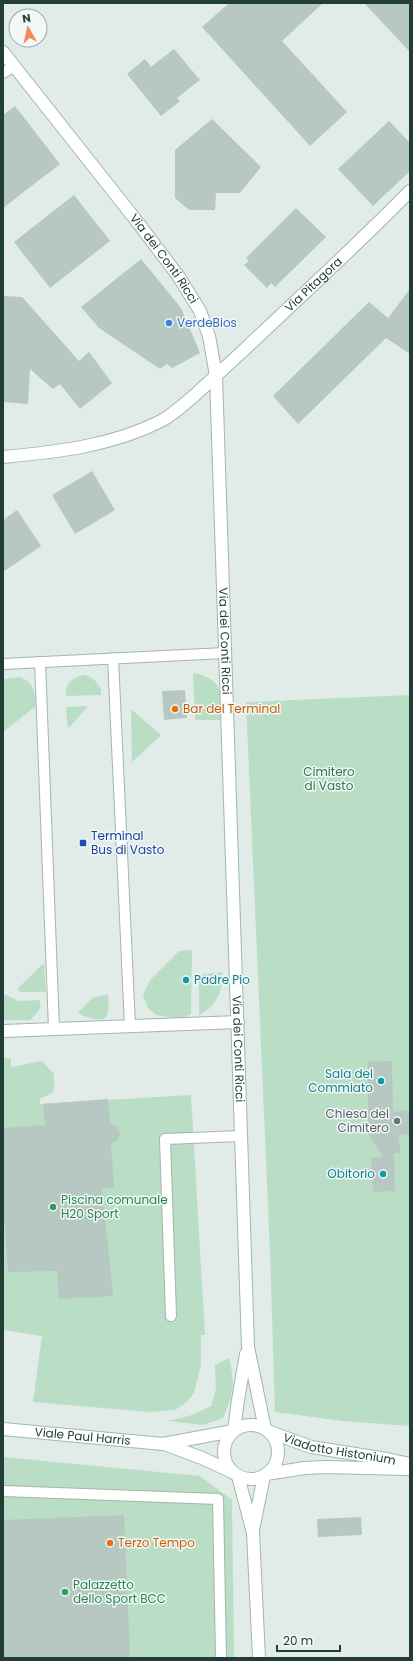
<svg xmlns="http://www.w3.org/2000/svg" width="413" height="1661" viewBox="0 0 413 1661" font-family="Poppins,sans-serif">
<rect width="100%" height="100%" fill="#e1ece8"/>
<g fill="#baddc6">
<path d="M 193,673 C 222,678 223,694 222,720 L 195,720 Z"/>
<path d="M 83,675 C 92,676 96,681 101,689 L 101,695 L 66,696 C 65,684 71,678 83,675 Z"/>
<path d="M 20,677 C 34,682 35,693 36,706 L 3,732 L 3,679 Z"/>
<path d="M 410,695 L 410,1426 L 343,1421 L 275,1412 L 270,1252 L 246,702 Z"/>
<path d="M 88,706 L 68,729 L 66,707 Z"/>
<path d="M 131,709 L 161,735 L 132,762 Z"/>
<path d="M 192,950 L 191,1014 L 180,1019 L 156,1015 L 148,1008 L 143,995 L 150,980 L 179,951 Z"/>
<path d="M 44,963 L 46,992 L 20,992 L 17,989 Z"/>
<path d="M 222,972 C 223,991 217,1006 199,1015 L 199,975 Z"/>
<path d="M 3,995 L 6,995 L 19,1001 L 39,1000 L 41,1006 L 37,1013 L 30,1020 L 3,1020 Z"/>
<path d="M 108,995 C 109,1003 109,1010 106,1018 C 95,1021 88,1018 78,1013 L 93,997 Z"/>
<path d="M 3,1058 L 11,1058 L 11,1067 L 42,1061 L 54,1074 L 54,1088 L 52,1093 L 40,1099 L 40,1104 L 191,1095 L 205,1335 L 201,1335 L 201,1365 L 194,1393 L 186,1403 L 175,1410 L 150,1412 L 33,1402 L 42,1336 L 3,1330 Z"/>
<path d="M 229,1358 C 235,1381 234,1396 223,1418 L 203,1425 L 168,1421 L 192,1415 L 211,1406 L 216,1389 L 215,1365 Z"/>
<path d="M 3,1457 L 200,1476 L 232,1500 L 234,1658 L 3,1658 Z"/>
</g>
<g fill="#b7c7c1">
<path d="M 229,3 L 323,3 L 282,41 L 347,112 L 310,146 L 202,27 Z"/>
<path d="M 364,3 L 410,3 L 410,52 Z"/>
<path d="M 174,49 L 200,80 L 177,98 L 180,101 L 161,116 L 127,74 L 145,59 L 151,67 Z"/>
<path d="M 15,106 L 60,164 L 3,208 L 3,115 Z"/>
<path d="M 212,119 L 261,167 L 240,193 L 216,193 L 215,210 L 189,210 L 175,198 L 175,150 Z"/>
<path d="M 389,121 L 410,143 L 410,171 L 373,206 L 338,169 Z"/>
<path d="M 74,195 L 110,241 L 50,288 L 14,242 Z"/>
<path d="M 296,208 L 326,237 L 275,287 L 271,283 L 267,288 L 244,265 L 249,261 L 246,258 Z"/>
<path d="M 141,259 L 181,308 L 200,353 L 172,368 L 167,364 L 160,369 L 99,328 L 81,307 Z"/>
<path d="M 410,289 L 410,354 L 386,338 L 298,424 L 273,396 L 369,302 L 388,318 Z"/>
<path d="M 3,296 L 22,297 L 79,361 L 89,352 L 112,383 L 80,409 L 60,384 L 53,389 L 30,369 L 28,404 L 3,402 Z"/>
<path d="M 92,471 L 115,510 L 75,534 L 52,495 Z"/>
<path d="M 17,510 L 41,546 L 3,572 L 3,520 Z"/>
<path d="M 185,690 L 187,718 L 164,720 L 162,691 Z"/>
<path d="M 392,1061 L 393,1112 L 410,1110 L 410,1134 L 398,1135 L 401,1153 L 394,1153 L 395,1191 L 373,1192 L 371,1158 L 383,1157 L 368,1133 L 368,1062 Z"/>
<path d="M 108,1099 L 110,1123 L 117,1127 L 120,1133 L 118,1140 L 111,1144 L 114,1187 L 102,1189 L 113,1296 L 59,1299 L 57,1271 L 8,1272 L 5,1226 L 3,1226 L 3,1128 L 45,1125 L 43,1104 Z"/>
<path d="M 124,1515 L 130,1658 L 3,1658 L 3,1520 Z"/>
<path d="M 361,1517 L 362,1535 L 318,1537 L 317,1519 Z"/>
</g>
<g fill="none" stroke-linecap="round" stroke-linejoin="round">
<defs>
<g id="lane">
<path d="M 3,73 L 14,66"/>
<path d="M 113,658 L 130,1026"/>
<path d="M 40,662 L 54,1029"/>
<path d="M 3,664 L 225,653"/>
<path d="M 171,1316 L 165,1139 L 241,1136"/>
<path d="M 3,1491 L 218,1499 L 221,1658"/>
</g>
<g id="street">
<path id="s1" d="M 3,52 L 139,224 L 179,277 L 200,311 L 209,336 L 216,376 L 248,1347 L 265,1429"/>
<path id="s2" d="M 3,457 C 57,452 112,446 161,421 C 174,414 184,404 195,395 C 212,379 229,364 246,348 C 301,296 357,245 410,191"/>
<path d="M 3,1031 L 238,1022"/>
<path d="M 234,1430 L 238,1400 L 246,1354"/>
<path d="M 238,1476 L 253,1533 L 259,1658"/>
<path d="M 253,1530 L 264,1476"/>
</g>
<g id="secondary">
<circle cx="251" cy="1452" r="27"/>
<path id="s3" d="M 3,1429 L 163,1444 L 233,1431"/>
<path id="s4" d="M 270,1432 L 311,1447 L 387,1459 L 410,1464"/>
<path d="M 164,1444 L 202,1458 L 232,1472"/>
<path d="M 266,1474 L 305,1468 L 324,1467 L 408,1469"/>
</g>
</defs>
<use href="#lane" stroke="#a4b4af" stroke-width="12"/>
<use href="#street" stroke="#a4b4af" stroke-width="14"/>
<use href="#secondary" stroke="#a0b8b1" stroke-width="14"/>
<use href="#lane" stroke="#fff" stroke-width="10"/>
<use href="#street" stroke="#fff" stroke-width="12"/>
<use href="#secondary" stroke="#fff" stroke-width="12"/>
</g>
<circle fill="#3f7fe0" stroke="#f2f8f6" stroke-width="1.5" cx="169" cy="323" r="4"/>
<g fill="#e8710a" stroke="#f2f8f6" stroke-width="1.5">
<circle cx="175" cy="709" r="4"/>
<circle cx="110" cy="1543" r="4"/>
</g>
<rect fill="#1a4fb4" stroke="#f2f8f6" stroke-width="1.5" x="79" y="839" width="8" height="8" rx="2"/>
<g fill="#0f9aa8" stroke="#f2f8f6" stroke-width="1.5">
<circle cx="186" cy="980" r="4"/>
<circle cx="381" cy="1081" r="4"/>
<circle cx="383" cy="1174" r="4"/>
</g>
<circle fill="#6b7280" stroke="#f2f8f6" stroke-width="1.5" cx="397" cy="1121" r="4"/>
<g fill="#2e9e5b" stroke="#f2f8f6" stroke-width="1.5">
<circle cx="53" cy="1207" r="4"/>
<circle cx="65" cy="1592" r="4"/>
</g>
<g text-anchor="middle" stroke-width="3" stroke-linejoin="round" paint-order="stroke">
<g font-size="12" fill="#223d37" stroke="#f2f8f6">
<text dy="4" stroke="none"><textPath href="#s1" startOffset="262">Via dei Conti Ricci</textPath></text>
<text dy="4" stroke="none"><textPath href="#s2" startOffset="368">Via Pitagora</textPath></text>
<text dy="4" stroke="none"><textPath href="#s1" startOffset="658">Via dei Conti Ricci</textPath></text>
<text dy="4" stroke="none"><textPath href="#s1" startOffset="1066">Via dei Conti Ricci</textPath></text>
<text dy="4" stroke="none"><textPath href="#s3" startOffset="80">Viale Paul Harris</textPath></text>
<text dy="4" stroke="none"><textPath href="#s4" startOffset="72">Viadotto Histonium</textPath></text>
</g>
<g font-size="12" fill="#366cbe" stroke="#f2f8f6" text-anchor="start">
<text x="177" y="327">VerdeBios</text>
</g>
<g font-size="12" fill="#c56008" stroke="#f2f8f6" text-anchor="start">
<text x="183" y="713">Bar del Terminal</text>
<text x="118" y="1547">Terzo Tempo</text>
</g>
<g font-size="12" fill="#2c744d" stroke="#f2f8f6">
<text x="329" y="776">Cimitero<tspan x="329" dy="14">di Vasto</tspan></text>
</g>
<g font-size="12" fill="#164399" stroke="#f2f8f6" text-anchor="start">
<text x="91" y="840">Terminal<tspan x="91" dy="14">Bus di Vasto</tspan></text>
</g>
<g font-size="12" fill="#0d838f" stroke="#f2f8f6" text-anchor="end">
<text x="194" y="984" text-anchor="start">Padre Pio</text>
<text x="373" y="1078">Sala del<tspan x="373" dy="14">Commiato</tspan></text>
<text x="375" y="1178">Obitorio</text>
</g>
<g font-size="12" fill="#5b616d" stroke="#f2f8f6" text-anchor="end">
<text x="389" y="1118">Chiesa del<tspan x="389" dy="14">Cimitero</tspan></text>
</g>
<g font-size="12" fill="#27864d" stroke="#f2f8f6" text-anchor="start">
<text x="61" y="1204">Piscina comunale<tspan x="61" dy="14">H20 Sport</tspan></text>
<text x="73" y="1589">Palazzetto<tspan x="73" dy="14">dello Sport BCC</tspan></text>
</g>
</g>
<rect width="413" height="1661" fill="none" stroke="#223d37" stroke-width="8"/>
<g transform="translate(28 28) rotate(351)"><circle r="19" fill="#f2f8f6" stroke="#9fadaa"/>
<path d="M0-3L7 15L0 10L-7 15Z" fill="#f28a5a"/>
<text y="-6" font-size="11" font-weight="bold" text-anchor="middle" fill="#223d37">N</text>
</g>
<path d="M277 1645v6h63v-6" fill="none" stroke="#223d37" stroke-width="2"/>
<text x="283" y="1645" font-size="12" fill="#223d37" stroke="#f2f8f6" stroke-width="3" paint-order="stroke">20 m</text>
</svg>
